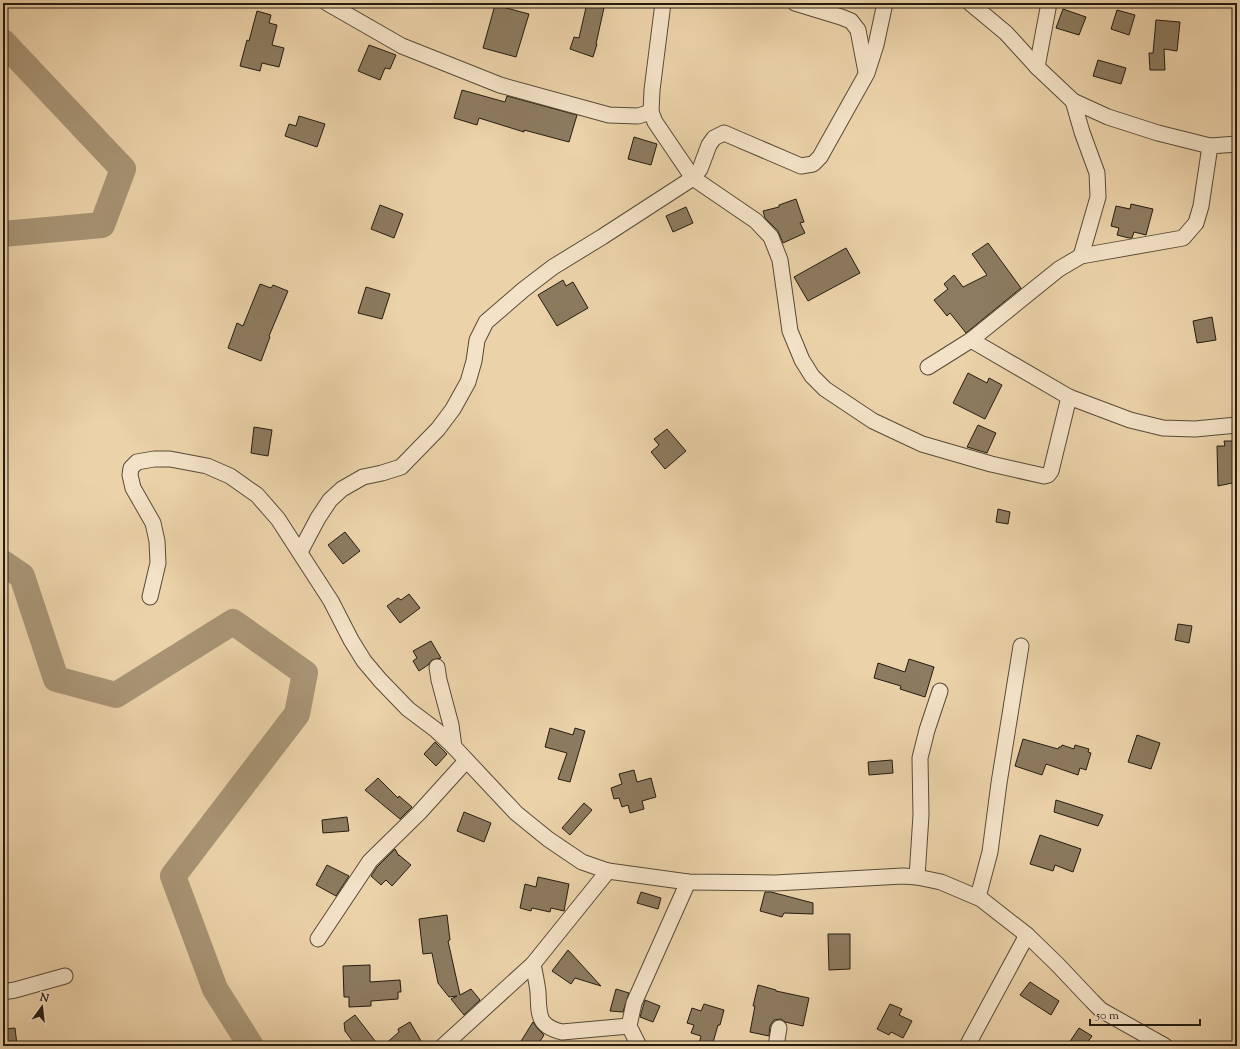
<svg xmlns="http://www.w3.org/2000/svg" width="1240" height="1049" viewBox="0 0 1240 1049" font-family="'Sorts Mill Goudy',serif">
<rect width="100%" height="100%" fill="#ecd2a9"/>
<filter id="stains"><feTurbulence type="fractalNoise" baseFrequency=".005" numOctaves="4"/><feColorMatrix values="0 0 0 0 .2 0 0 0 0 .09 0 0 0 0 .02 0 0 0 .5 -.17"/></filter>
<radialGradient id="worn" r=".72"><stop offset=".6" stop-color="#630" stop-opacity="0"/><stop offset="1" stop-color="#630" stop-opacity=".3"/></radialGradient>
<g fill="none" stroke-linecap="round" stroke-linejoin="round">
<g stroke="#a89475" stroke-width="26">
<path d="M 3,42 L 123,169 L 102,225 L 3,234"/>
<path d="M 3,563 L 22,576 L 56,679 L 116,695 L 233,622 L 305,673 L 297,714 L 173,876 L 215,989 L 251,1046"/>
</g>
</g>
<g fill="#8c7b60" stroke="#251c11">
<path d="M 587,3 L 605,3 L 596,44 L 597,44 L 593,57 L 570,49 L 574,37 L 579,38 Z"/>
<path d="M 495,5 L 529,14 L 516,57 L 483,48 Z"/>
<path d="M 1063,9 L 1086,17 L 1079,35 L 1056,28 Z"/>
<path d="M 1117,10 L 1135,15 L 1129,35 L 1111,29 Z"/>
<path d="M 257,11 L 271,15 L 269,23 L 277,25 L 272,45 L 284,48 L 279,67 L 262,63 L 260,71 L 240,66 L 247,40 L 249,41 Z"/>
<path d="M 1156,20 L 1180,22 L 1177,51 L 1164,49 L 1165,70 L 1150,70 L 1149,53 L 1153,53 Z"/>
<path d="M 369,45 L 396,55 L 390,69 L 385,68 L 380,80 L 358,71 Z"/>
<path d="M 1098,60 L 1126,68 L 1121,84 L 1093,76 Z"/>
<path d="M 462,90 L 505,102 L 507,96 L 577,115 L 569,142 L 524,130 L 524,132 L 479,118 L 477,125 L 454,118 Z"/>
<path d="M 299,116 L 325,124 L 317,147 L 285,136 L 289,124 L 296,126 Z"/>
<path d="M 634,137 L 657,144 L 651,165 L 628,159 Z"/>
<path d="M 796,199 L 804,222 L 800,223 L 805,233 L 783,243 L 778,231 L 765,218 L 763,211 L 779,207 L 779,205 Z"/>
<path d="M 1131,204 L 1153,209 L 1146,235 L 1134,232 L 1132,238 L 1129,238 L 1117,235 L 1119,228 L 1111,226 L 1116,206 L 1130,209 Z"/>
<path d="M 380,205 L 403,214 L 394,238 L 371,229 Z"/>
<path d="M 686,207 L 693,223 L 673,232 L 666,216 Z"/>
<path d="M 988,243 L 1021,288 L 966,333 L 950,313 L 947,316 L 934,300 L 948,289 L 944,284 L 954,275 L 963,287 L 987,275 L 972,254 Z"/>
<path d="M 846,248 L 860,273 L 808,301 L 794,277 Z"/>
<path d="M 563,280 L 566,286 L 573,282 L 588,308 L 557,326 L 538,295 Z"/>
<path d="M 260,284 L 271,288 L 273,285 L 288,291 L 269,336 L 270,337 L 261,361 L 228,348 L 237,323 L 243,326 Z"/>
<path d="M 366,287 L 390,294 L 382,319 L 358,313 Z"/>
<path d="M 1212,317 L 1216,340 L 1197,343 L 1193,321 Z"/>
<path d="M 968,373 L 987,383 L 989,378 L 1002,385 L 985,419 L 953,403 Z"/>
<path d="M 978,425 L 996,433 L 987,453 L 967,447 Z"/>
<path d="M 254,427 L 272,430 L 268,456 L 251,453 Z"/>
<path d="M 667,429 L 686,451 L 665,469 L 651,452 L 659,445 L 654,439 Z"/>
<path d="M 1224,441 L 1237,441 L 1237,482 L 1218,486 L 1217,446 L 1225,446 Z"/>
<path d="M 998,509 L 1010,512 L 1008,524 L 996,522 Z"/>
<path d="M 345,532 L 360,551 L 343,564 L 328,545 Z"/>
<path d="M 409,594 L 420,608 L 400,623 L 387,606 L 398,598 L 401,600 Z"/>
<path d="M 1178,624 L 1192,626 L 1189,643 L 1175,640 Z"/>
<path d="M 431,641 L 441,658 L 432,660 L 428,665 L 419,671 L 413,661 L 417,658 L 413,651 Z"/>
<path d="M 909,659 L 934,667 L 925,697 L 900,689 L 901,686 L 874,678 L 878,663 L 905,672 Z"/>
<path d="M 550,728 L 573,735 L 575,728 L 585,731 L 570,782 L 558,779 L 567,753 L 545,747 Z"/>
<path d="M 1137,735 L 1160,743 L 1151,769 L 1128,762 Z"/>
<path d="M 1023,739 L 1058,749 L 1059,747 L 1061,747 L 1062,745 L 1074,749 L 1075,745 L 1089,749 L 1088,752 L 1091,753 L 1086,770 L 1080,768 L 1078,775 L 1046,764 L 1042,775 L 1015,766 Z"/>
<path d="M 435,742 L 447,754 L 436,766 L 424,754 Z"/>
<path d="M 892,760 L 893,773 L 869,775 L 868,762 Z"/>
<path d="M 634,770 L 637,782 L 651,778 L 656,797 L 642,801 L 644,809 L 630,813 L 628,805 L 622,807 L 619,798 L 614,799 L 611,788 L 622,784 L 619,774 Z"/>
<path d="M 378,778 L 398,798 L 399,796 L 412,807 L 400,819 L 365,790 Z"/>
<path d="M 1056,800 L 1103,815 L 1098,826 L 1054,812 Z"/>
<path d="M 584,803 L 592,810 L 570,835 L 562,828 Z"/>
<path d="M 464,812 L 491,823 L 484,842 L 457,831 Z"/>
<path d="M 347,817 L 349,831 L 323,833 L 322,820 Z"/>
<path d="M 1040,835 L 1081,849 L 1073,872 L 1055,865 L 1053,871 L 1030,864 Z"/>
<path d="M 395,849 L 399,856 L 399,855 L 411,865 L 392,886 L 386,880 L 381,885 L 371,876 L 377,867 Z"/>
<path d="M 327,865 L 349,876 L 336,896 L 316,885 Z"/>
<path d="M 538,877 L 569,884 L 564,911 L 551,908 L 550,912 L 532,908 L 531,911 L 520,908 L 525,884 L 536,887 Z"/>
<path d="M 641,892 L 661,898 L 658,909 L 637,903 Z"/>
<path d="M 765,892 L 771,892 L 813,903 L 813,914 L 784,913 L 782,917 L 760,911 Z"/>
<path d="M 447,915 L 450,940 L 448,941 L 460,995 L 471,989 L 480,1000 L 464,1015 L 451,999 L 457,996 L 449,997 L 438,983 L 432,953 L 423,954 L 419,919 Z"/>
<path d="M 828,934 L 850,934 L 850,969 L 829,970 Z"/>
<path d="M 568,950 L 601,986 L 575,978 L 571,984 L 552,971 Z"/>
<path d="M 370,965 L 370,982 L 400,980 L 401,992 L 398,992 L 398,999 L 371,1001 L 371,1006 L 349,1007 L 349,997 L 344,997 L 343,966 Z"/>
<path d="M 1030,982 L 1059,1001 L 1051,1015 L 1020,995 Z"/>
<path d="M 758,985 L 776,990 L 776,991 L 809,998 L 803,1026 L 785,1022 L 781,1019 L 774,1020 L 770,1026 L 769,1036 L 750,1032 L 755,1006 L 753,1006 Z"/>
<path d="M 616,989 L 629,993 L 623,1012 L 610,1011 Z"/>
<path d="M 645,1000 L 660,1006 L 653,1022 L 640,1017 Z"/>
<path d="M 704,1004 L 724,1010 L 720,1025 L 718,1025 L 712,1046 L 699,1044 L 701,1036 L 691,1033 L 694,1025 L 687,1023 L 692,1008 L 701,1011 Z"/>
<path d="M 890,1004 L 902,1009 L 899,1015 L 912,1021 L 903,1038 L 891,1032 L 889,1035 L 877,1029 Z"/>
<path d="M 355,1015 L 379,1046 L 356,1046 L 345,1031 L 344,1023 Z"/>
<path d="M 410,1022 L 424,1046 L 383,1046 L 399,1032 L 398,1029 Z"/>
<path d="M 533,1022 L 538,1029 L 544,1035 L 537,1046 L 518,1046 Z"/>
<path d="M 15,1028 L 17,1045 L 3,1046 L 3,1029 Z"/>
<path d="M 1079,1028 L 1092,1036 L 1085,1046 L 1067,1046 Z"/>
</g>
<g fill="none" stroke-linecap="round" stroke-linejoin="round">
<defs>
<g id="street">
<path d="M 327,3 L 402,46 L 500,85 L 609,115 L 638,116 L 651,112"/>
<path d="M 663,3 L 652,90 L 651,112 L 655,122 L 693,178 L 756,221 L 771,237 L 780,260 L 790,331 L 802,360 L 812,376 L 825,389 L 873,421 L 922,444 L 991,464 L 1044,476 L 1048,475 L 1051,471 L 1069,397"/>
<path d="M 795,3 L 841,17 L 851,21 L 858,30 L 866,72"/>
<path d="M 970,3 L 1006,33 L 1037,67 L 1073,101 L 1108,117 L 1158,133 L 1210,146 L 1237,144"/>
<path d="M 1037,67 L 1049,3"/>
<path d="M 1073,101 L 1082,132 L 1097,173 L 1098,197 L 1081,256"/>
<path d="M 971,340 L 1069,397 L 1130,420 L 1163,428 L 1195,429 L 1237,425"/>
<path d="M 928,367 L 971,340 L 1059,269 L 1081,256 L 1183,238 L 1196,223 L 1201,206 L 1210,146"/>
<path d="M 300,552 L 318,518 L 330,500 L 342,489 L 363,477 L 382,473 L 401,467 L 438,429 L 453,409 L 468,382 L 474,361 L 477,340 L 486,322 L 523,290 L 553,267 L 602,237 L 693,178 L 700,169 L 709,145 L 714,138 L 724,133 L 801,166 L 813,164 L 820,157 L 867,73 L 876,45 L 885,3"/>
<path d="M 150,597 L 158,563 L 157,541 L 153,523 L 133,488 L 130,475 L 131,468 L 137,462 L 154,459 L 170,459 L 207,466 L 230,476 L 257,495 L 278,519 L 331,601 L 351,640 L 364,661 L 380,680 L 408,709 L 436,730 L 454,747 L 516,813 L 548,839 L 582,862 L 608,871 L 688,882 L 775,883 L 903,876 L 917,877 L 941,882 L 981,899 L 1027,935 L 1057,964 L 1092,1001 L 1101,1010 L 1165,1046"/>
<path d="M 437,667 L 439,680 L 451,725 L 454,747"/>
<path d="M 917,877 L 921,815 L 920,758 L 927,730 L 940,691"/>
<path d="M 978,897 L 990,852 L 999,783 L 1021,646"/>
<path d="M 318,939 L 370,861 L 419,813 L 466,761"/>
<path d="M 533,964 C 535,974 537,983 538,992 C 539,1014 537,1026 562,1032 L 629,1026"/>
<path d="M 3,992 L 15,990 L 65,976"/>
<path d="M 443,1046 L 533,964 L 608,871"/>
<path d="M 639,1046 L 629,1026 L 634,1003 L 688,882"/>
<path d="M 776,1046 L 779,1028"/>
<path d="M 967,1046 L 1027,935"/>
</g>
</defs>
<use href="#street" stroke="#574a37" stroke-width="17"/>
<use href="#street" stroke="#f3e2c7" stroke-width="15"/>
</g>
<rect width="1240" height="1049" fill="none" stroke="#ecd2a9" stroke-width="16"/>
<rect x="4" y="4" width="1232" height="1041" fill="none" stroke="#251c11" stroke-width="2"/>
<rect x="8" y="8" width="1224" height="1033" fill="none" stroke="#251c11"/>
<g transform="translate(42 1007) rotate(15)" stroke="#f3e2c7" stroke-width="3" paint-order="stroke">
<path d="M0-3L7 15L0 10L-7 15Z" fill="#251c11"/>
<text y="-6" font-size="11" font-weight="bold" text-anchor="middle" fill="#251c11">N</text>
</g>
<path d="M1090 1019v6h110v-6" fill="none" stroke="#251c11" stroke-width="2"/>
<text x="1096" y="1019" font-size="12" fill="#251c11" stroke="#f3e2c7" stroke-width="3" paint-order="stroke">50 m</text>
<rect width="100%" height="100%" filter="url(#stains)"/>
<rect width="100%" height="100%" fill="url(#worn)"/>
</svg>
